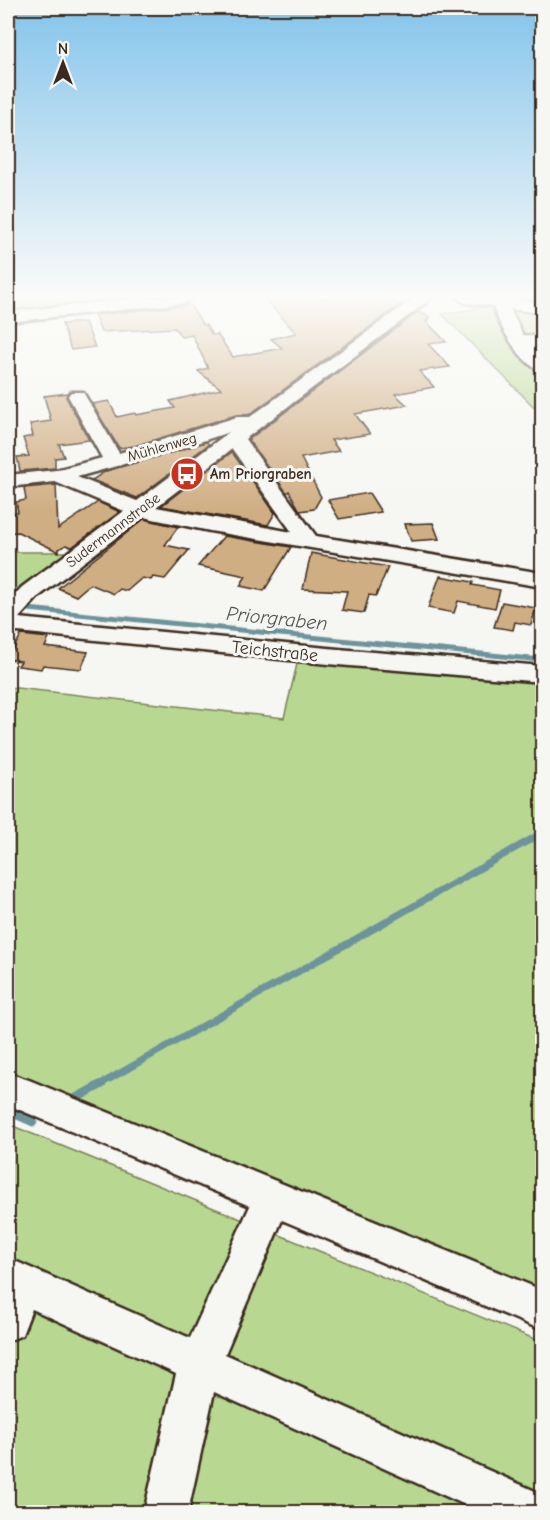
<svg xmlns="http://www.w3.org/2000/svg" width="550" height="1520" viewBox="0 0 550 1520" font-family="'Comic Neue',sans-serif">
<rect width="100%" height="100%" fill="#f6f6f2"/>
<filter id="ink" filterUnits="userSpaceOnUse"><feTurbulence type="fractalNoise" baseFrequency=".0167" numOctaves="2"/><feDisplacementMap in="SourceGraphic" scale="12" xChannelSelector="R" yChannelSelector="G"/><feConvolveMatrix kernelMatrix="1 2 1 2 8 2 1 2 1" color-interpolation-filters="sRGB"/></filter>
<g filter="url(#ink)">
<g fill="#b8d891" stroke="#7a8158" stroke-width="1.5">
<path d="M 8,298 L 138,298 L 8,312 Z"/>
<path d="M 481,298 L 542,298 L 542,415 L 442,314 L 506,304 Z"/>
<path d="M 8,552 L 67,552 L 8,605 Z"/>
<path d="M 298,660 L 542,679 L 542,1291 L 8,1071 L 8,687 L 284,718 Z"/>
<path d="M 8,1124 L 542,1342 L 542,1512 L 8,1512 Z"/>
</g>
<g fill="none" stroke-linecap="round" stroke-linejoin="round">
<path stroke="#6d949c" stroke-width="5" d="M 8,607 L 542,660"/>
<path stroke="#6d949c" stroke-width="7" d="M 99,1085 L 542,833"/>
<g stroke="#6d949c" stroke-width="9">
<path d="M 69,1102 L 102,1084"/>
<path d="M 8,1111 L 33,1122"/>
</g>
</g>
<g fill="#d0ae83" stroke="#3b2a1e" stroke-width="1.5">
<path d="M 264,298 L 363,298 L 367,300 L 380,298 L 401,304 L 250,414 L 236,415 L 134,446 L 119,448 L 92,404 L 109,401 L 117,417 L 135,413 L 136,415 L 175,408 L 170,401 L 221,389 L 198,371 L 208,368 L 192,335 L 181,337 L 175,328 L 101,332 L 94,315 L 190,305 L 203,325 L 206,325 L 212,335 L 217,334 L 233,357 L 282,348 L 271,339 L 296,333 Z"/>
<path d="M 418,312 L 430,317 L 426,321 L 446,342 L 428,344 L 450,367 L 419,371 L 434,387 L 395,394 L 407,405 L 355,414 L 370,434 L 331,440 L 339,451 L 301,458 L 321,497 L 314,509 L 300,511 L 289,491 L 287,493 L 248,440 Z"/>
<path d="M 85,322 L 95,347 L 71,350 L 62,324 Z"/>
<path d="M 68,393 L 66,397 L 89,440 L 59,444 L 64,457 L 55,458 L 55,468 L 20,471 L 17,457 L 29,456 L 23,438 L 33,436 L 30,424 L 51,421 L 44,396 Z"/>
<path d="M 206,442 L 209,444 L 137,498 L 92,480 L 106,471 Z"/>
<path d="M 232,452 L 275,513 L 268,525 L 161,506 Z"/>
<path d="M 56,485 L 58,529 L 98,502 L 120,512 L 72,547 L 66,545 L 59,549 L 59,552 L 18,532 L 8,533 L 8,514 L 18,512 L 16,502 L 26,500 L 24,488 Z"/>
<path d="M 369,493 L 381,512 L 339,519 L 328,500 Z"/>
<path d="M 144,519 L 178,527 L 165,545 L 189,550 L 165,579 L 153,577 L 151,580 L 142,578 L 127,591 L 120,589 L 114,594 L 90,584 L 76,596 L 58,588 Z"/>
<path d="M 433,523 L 439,539 L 411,541 L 405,524 Z"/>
<path d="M 224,536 L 291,547 L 264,591 L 240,586 L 246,576 L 198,566 Z"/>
<path d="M 311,553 L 388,567 L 376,596 L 369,595 L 364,613 L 342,610 L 347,591 L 303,589 Z"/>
<path d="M 440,576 L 473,582 L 472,585 L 500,590 L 495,608 L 458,601 L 454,613 L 428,608 Z"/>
<path d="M 502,602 L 536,608 L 531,625 L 515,622 L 513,630 L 494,627 Z"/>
<path d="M 21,635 L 49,638 L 45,647 L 88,652 L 81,669 L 43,665 L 41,669 L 18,666 L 21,661 L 8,659 Z"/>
</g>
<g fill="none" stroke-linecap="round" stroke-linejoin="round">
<defs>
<g id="minor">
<path d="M 141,298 L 192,298 L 184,303 L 8,322 L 8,312 Z"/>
<path d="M 414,298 L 432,298 L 245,439 L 316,536 L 542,573 L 542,587 L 210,531 L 143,517 L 38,597 L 19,618 L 338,649 L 542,666 L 542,682 L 338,665 L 8,631 L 8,602 L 22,587 L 124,511 L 55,482 L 8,487 L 8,475 L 56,470 L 102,458 L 68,396 L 71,392 L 83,392 L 119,453 L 237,417 L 250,417 ZM 229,432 L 137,501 L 77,477 L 182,448 ZM 232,449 L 292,532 L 156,507 Z"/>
<path d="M 457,298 L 501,298 L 542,303 L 542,313 L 510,309 L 523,335 L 542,337 L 542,347 L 533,346 L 542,356 L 542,371 C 523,367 498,325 493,306 L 465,303 Z"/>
<path d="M 8,1073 L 29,1080 L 542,1290 L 542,1330 L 282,1220 L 225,1354 L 542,1494 L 542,1512 L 481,1512 L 214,1392 L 188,1512 L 144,1512 L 176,1374 L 32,1309 L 22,1335 L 8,1341 L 8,1258 L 190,1338 L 250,1206 L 8,1105 Z"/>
</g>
</defs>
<use href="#minor" stroke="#3b2a1e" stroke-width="5"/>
<use href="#minor" fill="#f6f6f2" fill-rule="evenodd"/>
</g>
</g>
<linearGradient id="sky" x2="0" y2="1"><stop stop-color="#84c4eb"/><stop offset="0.58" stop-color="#fbfbf9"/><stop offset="1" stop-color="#fbfbf9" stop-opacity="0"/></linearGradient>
<rect width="550" height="511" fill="url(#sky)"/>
<defs>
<symbol id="bus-disc" viewBox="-11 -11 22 22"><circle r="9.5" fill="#c8321e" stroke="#f6f6f2"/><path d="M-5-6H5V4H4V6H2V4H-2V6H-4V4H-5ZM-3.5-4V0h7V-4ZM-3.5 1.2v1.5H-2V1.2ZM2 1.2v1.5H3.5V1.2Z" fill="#fff"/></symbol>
</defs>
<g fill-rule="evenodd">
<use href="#bus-disc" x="168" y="455" width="38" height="38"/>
</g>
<g text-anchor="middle" stroke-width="6" stroke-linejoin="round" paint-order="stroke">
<g font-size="15" fill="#3b2a1e" stroke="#f6f6f2">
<text transform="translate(162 447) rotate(-16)" y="5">Mühlenweg</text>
<text transform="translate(113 530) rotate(-37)" y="5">Sudermannstraße</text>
</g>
<g font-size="15" font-weight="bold" fill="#3b2a1e" stroke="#f6f6f2" text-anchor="start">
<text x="210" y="479">Am Priorgraben</text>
</g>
<g font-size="18" fill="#3b2a1e" stroke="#f6f6f2">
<text transform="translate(275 651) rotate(6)" y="6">Teichstraße</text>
</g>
<g font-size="20" font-style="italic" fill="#505652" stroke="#f6f6f2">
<text transform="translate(277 618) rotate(6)" y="7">Priorgraben</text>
</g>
</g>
<rect width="550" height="1520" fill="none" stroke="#f6f6f2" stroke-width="30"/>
<rect x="15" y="15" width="520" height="1490" fill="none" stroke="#3b2a1e" stroke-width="2" filter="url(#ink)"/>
<g transform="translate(63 63)" stroke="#f6f6f2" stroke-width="4.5" paint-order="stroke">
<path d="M0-4.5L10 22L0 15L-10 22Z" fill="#3b2a1e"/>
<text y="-9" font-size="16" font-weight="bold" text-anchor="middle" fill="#3b2a1e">N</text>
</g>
</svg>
